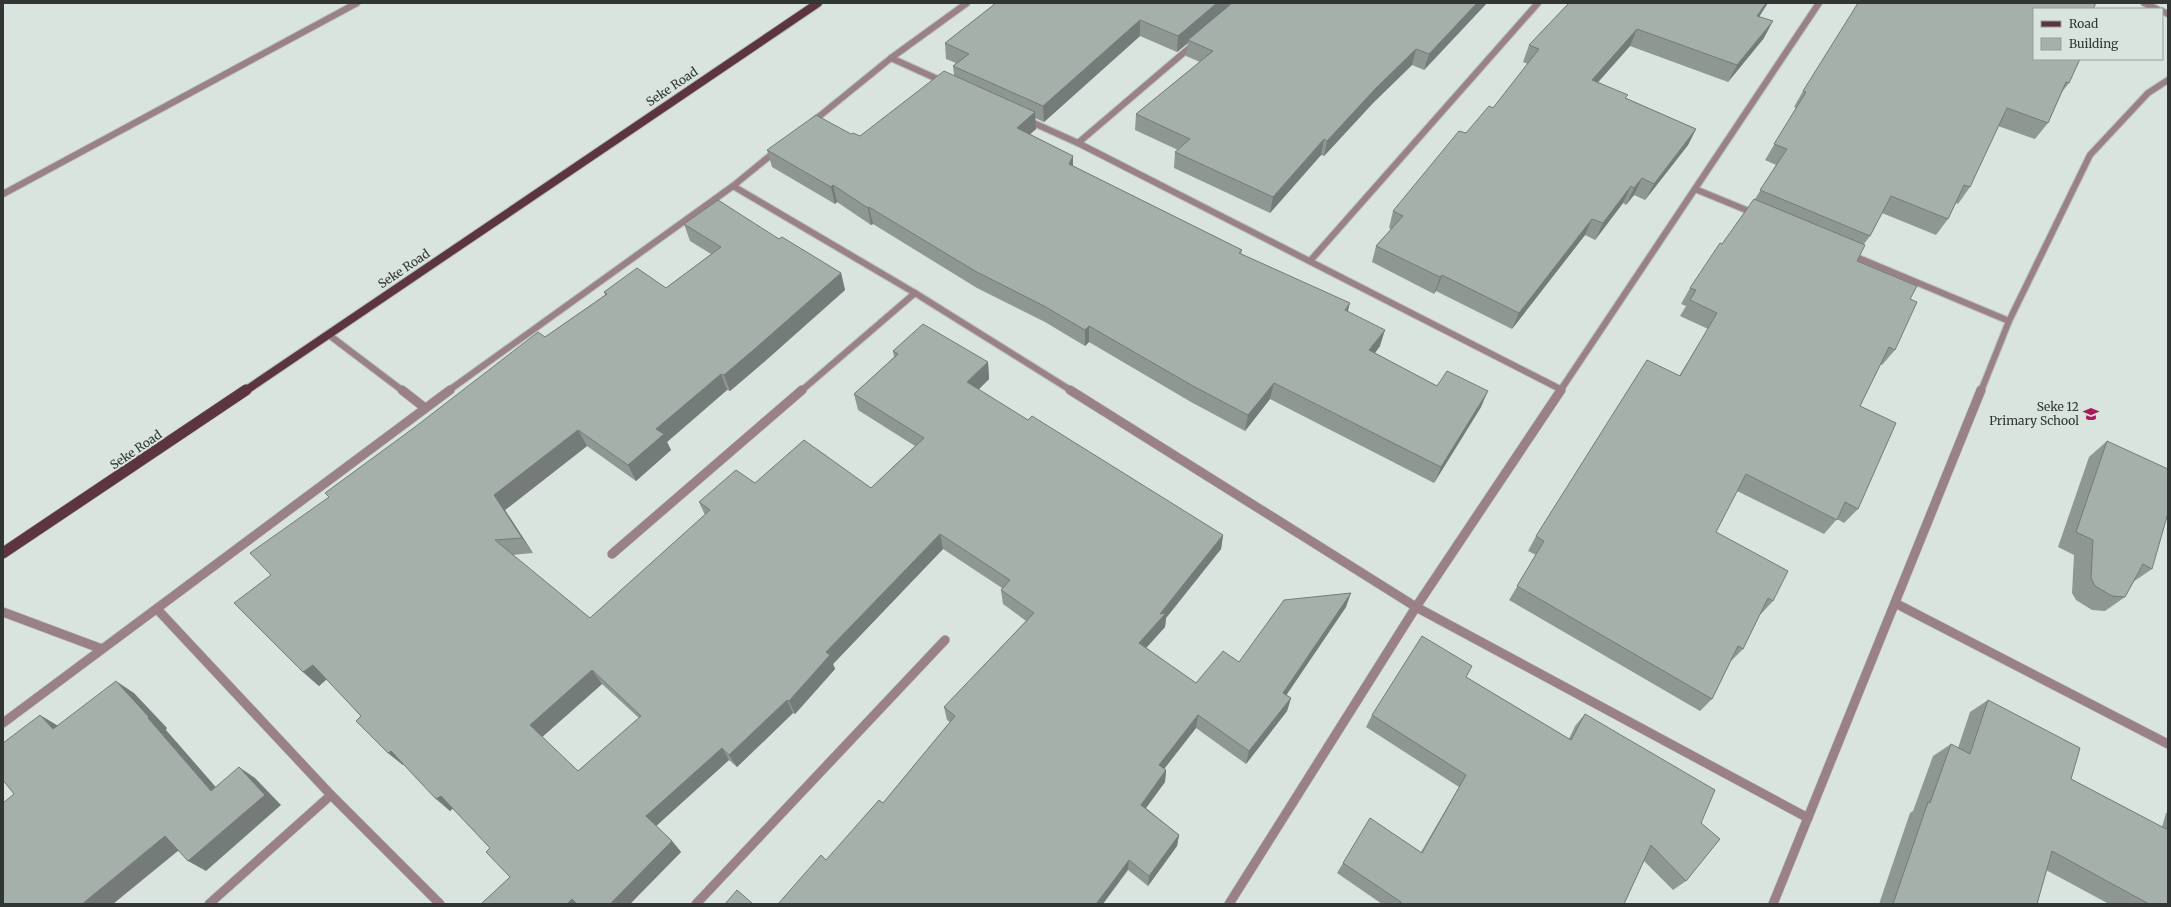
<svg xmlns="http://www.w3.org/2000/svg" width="2171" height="907" viewBox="0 0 2171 907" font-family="Merriweather,serif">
<rect width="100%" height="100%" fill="#d9e4df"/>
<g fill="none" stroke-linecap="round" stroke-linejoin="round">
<defs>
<g id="minor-far1">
<path d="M 2144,3 L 2157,9"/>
<path d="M 2162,11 L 2168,14"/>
<path d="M 891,58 L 944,82"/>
<path d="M 1027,120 L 1078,143 L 1562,390"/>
<path d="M 811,123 L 891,58 L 967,3"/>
<path d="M 1078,143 L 1194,44"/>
<path d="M 733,186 L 915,293 L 1072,391"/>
<path d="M 1695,189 L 1756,214"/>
<path d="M 3,194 L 357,3"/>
<path d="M 1849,254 L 2009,321"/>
<path d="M 1310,261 L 1538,3"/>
<path d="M 329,335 L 403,391"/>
<path d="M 448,391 L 733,186 L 777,150"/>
<path d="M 801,391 L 915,293"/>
<path d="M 1560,391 L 1819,3"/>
<path d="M 1981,391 L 2009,321 L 2090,155 L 2148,93 L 2168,80"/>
</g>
<g id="minor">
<path d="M 402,390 L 425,408"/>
<path d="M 1070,390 L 1416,607 L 1808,818"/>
<path d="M 612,554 L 802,390"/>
<path d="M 1895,603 L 2168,744"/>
<path d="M 157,609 L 331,795 L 440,904"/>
<path d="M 3,612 L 102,649"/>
<path d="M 3,723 L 450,390"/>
<path d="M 209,904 L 331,795"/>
<path d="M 696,904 L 945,640"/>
<path d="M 1229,904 L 1416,607 L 1561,390"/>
<path d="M 1773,904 L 1981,390"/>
</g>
<path id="primary-far1" d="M 245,391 L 818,3"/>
<path id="primary" d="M 3,553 L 246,390"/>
</defs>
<use href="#minor-far1" stroke="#b7c1bd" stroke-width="8"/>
<use href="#minor" stroke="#b7c1bd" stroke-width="10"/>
<use href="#primary-far1" stroke="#b7c1bd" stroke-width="10"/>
<use href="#primary" stroke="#b7c1bd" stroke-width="12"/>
<use href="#minor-far1" stroke="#9a8188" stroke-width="6"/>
<use href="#minor" stroke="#9a8188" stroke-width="9"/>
<use href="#primary-far1" stroke="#5c3541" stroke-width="8"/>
<use href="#primary" stroke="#5c3541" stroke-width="11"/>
</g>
<g fill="#8f9793" fill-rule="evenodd">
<path d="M 996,3 L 1487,3 L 1424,70 L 1412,65 L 1373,103 L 1324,156 L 1321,155 L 1270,213 L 1174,168 L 1175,152 L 1178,150 L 1135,130 L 1136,114 L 1200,62 L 1186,56 L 1188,43 L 1177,52 L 1140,36 L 1044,122 L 1035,118 L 1036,129 L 1030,134 L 1073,156 L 1073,166 L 1242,250 L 1241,254 L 1348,312 L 1380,346 L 1375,353 L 1437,386 L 1481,407 L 1434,483 L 1270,399 L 1245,431 L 1191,402 L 1089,342 L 1085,346 L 1045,322 L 977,288 L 873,224 L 871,225 L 837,202 L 835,204 L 772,167 L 767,150 L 851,134 L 860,136 L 954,75 L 953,66 L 956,63 L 946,59 L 945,43 Z"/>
<path d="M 1569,3 L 1759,16 L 1764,38 L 1728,82 L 1630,46 L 1598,82 L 1626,98 L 1696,129 L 1688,145 L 1645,200 L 1634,195 L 1626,205 L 1623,203 L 1595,240 L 1585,235 L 1512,329 L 1436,291 L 1434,294 L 1372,262 L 1376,246 L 1391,229 L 1389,228 L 1393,211 L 1466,133 L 1493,108 L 1528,64 L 1523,62 L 1529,45 Z"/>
<path d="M 2034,9 L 2069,83 L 2062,92 L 2048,123 L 2035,139 L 1998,126 L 1970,187 L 1958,204 L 1956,203 L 1948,219 L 1936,235 L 1882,213 L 1870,236 L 1864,244 L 1857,261 L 1910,299 L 1895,350 L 1882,365 L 1880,364 L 1860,406 L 1858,509 L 1844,523 L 1837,519 L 1824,534 L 1737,491 L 1716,532 L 1773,601 L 1761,614 L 1760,614 L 1743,649 L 1730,662 L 1712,699 L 1700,711 L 1509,600 L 1536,555 L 1528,551 L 1536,536 L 1679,376 L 1708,329 L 1680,316 L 1686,306 L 1681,304 L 1690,288 L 1755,199 L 1776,165 L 1765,160 L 1796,108 L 1794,107 L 1803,91 Z"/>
<path d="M 684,224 L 779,239 L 841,273 L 845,290 L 764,362 L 730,391 L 727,390 L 667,442 L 671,450 L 636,481 L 587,446 L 505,510 L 533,553 L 512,555 L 590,618 L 705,515 L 699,502 L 755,483 L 871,488 L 915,446 L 858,410 L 854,394 L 894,357 L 893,351 L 988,362 L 989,379 L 978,390 L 1028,420 L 1223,535 L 1221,549 L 1166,618 L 1165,627 L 1146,648 L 1196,683 L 1239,662 L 1346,607 L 1286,695 L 1291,698 L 1287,711 L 1246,764 L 1196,728 L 1164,768 L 1166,770 L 1165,782 L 1146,808 L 1179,835 L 1177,846 L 1148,886 L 1128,870 L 826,860 L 883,803 L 950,722 L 947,720 L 944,707 L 1026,621 L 1003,604 L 1001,590 L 1002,588 L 943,549 L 833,664 L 835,669 L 795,714 L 793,713 L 737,767 L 729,760 L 656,826 L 672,841 L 681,852 L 630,904 L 481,904 L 510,877 L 490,848 L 453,808 L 450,811 L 403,764 L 403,765 L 388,753 L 361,716 L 327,679 L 319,686 L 303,672 L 271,575 L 329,497 L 325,493 L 605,295 L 604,292 L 666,288 L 711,254 L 690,241 ZM 602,684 L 639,718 L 578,771 L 542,737 Z"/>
<path d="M 2107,441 L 2152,569 L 2133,582 L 2125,597 L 2105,611 L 2092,610 L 2076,600 L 2072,593 L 2074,555 L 2058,547 L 2089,457 Z"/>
<path d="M 1466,677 L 1569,739 L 1575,726 L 1585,714 L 1701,823 L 1686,881 L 1673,890 L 1644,861 L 1624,904 L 1382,904 L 1337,873 L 1343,863 L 1421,852 L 1459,787 L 1366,727 L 1372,715 Z"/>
<path d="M 1988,700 L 2071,779 L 2162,827 L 2166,813 L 2168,812 L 2168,904 L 2109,904 L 2046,870 L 2037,904 L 1879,904 L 1910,813 L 1913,811 L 1933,756 L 1951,744 L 1958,748 L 1970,712 Z"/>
</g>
<g fill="#747b78">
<path d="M 1217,3 L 1234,3 L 1188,40 L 1188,43 L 1177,52 L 1178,36 Z"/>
<path d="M 1477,3 L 1487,3 L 1424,70 L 1429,54 Z"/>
<path d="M 1766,3 L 1768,3 L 1749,33 L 1757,16 Z"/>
<path d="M 1140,20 L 1140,36 L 1044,122 L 1043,106 Z"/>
<path d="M 1773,21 L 1764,38 L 1728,82 L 1737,65 Z"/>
<path d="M 1637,29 L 1630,46 L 1585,97 L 1592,80 Z"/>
<path d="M 1416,49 L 1412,65 L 1373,103 L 1324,156 L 1327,141 L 1376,88 Z"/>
<path d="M 1035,112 L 1036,129 L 1018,145 L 1017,128 Z"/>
<path d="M 1696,129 L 1688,145 L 1645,200 L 1654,184 Z"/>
<path d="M 1324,139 L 1321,155 L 1270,213 L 1273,197 Z"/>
<path d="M 1073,156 L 1073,173 L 1069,164 Z"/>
<path d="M 1642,178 L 1634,195 L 1626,205 L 1634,188 Z"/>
<path d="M 833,185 L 837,202 L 835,204 L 831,187 Z"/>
<path d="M 1631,186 L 1623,203 L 1595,240 L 1603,223 Z"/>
<path d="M 869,207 L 873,224 L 871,225 L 868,208 Z"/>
<path d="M 1592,219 L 1585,235 L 1512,329 L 1519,313 Z"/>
<path d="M 841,273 L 845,290 L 764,362 L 730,391 L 724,375 Z"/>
<path d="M 1442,275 L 1436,291 L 1434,294 L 1440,277 Z"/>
<path d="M 1350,303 L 1346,319 L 1345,310 Z"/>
<path d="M 1089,326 L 1089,342 L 1085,346 L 1085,330 Z"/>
<path d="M 1385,330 L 1380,346 L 1364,367 L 1369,350 Z"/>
<path d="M 988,362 L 989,379 L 969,399 L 967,382 Z"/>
<path d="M 721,374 L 727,390 L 667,442 L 671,450 L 636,481 L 628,465 L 656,429 Z"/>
<path d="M 1274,383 L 1270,399 L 1245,431 L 1248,415 Z"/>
<path d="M 1488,391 L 1481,407 L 1434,483 L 1441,467 Z"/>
<path d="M 578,430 L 587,446 L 505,510 L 533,553 L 522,538 L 494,495 Z"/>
<path d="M 940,534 L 943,549 L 833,664 L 835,669 L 795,714 L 789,701 L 826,652 Z"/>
<path d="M 1223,535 L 1221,549 L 1166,618 L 1165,627 L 1138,657 L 1139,643 L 1160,614 Z"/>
<path d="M 1351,593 L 1346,607 L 1279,706 L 1283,693 Z"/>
<path d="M 313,665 L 328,678 L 319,686 L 303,672 Z"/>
<path d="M 592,670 L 602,684 L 541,738 L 530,725 Z"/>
<path d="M 116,681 L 134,693 L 167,728 L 166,730 L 228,801 L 211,791 Z"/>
<path d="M 1291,698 L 1287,711 L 1246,764 L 1249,751 Z"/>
<path d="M 787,700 L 793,713 L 737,767 L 729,755 Z"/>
<path d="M 40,715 L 60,727 L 53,729 Z"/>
<path d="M 1198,715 L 1196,728 L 1158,777 L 1159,765 Z"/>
<path d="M 722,748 L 729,760 L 655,827 L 646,816 Z"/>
<path d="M 391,751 L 405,763 L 403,765 L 388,753 Z"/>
<path d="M 239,767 L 255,778 L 281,805 L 206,871 L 188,861 Z"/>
<path d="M 1166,770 L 1165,782 L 1140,816 L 1141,805 Z"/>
<path d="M 441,796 L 455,807 L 450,811 L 436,799 Z"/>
<path d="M 1179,835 L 1177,846 L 1148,886 L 1149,876 Z"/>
<path d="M 165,836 L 184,846 L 113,904 L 82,904 Z"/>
<path d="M 672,841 L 681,852 L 630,904 L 610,904 Z"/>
<path d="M 1129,860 L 1128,870 L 1103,904 L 1096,904 Z"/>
<path d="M 572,899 L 578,904 L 567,904 Z"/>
</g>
<g fill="#a6b0ab" stroke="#747b78" fill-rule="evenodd">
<path d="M 996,3 L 1217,3 L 1178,36 L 1140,20 L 1043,106 L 953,66 L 969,54 L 945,43 Z"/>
<path d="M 1232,3 L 1477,3 L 1429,54 L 1416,49 L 1376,88 L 1327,141 L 1324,139 L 1273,197 L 1175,152 L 1190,139 L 1136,114 L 1213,51 L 1188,40 Z"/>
<path d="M 1569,3 L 1766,3 L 1757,16 L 1773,21 L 1737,65 L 1637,29 L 1592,80 L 1628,95 L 1625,98 L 1696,129 L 1654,184 L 1642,178 L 1634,188 L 1631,186 L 1603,223 L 1592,219 L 1519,313 L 1442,275 L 1440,277 L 1376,246 L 1403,216 L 1393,211 L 1459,131 L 1466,133 L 1489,106 L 1493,108 L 1539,49 L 1529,45 Z"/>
<path d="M 1858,3 L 2096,3 L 2093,9 L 2034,9 L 2034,59 L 2080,59 L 2069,83 L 2066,82 L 2048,123 L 2007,108 L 1970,187 L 1964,185 L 1948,219 L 1891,196 L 1870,236 L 1760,190 L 1787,149 L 1774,144 L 1806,92 L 1803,91 Z"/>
<path d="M 944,71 L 1035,112 L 1017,128 L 1073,156 L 1069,164 L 1242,250 L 1239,253 L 1350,303 L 1345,310 L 1385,330 L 1369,350 L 1437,386 L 1447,371 L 1488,391 L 1441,467 L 1274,383 L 1248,415 L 1193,386 L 1089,326 L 1085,330 L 1044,306 L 975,271 L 869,207 L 868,208 L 833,185 L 831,187 L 767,150 L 816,115 L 851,134 L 853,133 L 860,136 Z"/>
<path d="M 1754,199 L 1865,245 L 1857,261 L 1917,286 L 1910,299 L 1917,302 L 1895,350 L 1889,347 L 1860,406 L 1896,423 L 1858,509 L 1845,502 L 1837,520 L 1746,474 L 1716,532 L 1788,571 L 1773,601 L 1768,598 L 1743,649 L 1738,646 L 1712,699 L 1517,586 L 1544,541 L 1536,536 L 1647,360 L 1680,376 L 1717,313 L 1690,300 L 1696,290 L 1690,288 L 1720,243 L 1722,244 Z"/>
<path d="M 718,200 L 779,239 L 782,237 L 841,273 L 758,346 L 724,375 L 721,374 L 656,429 L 664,434 L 628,465 L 578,430 L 494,495 L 522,538 L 495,540 L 590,618 L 710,510 L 699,502 L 736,470 L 755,483 L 804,440 L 871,488 L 924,438 L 854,394 L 898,354 L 893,351 L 923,324 L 988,362 L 967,382 L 1028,420 L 1032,416 L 1223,535 L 1160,614 L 1166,613 L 1139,643 L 1196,683 L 1223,651 L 1239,662 L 1284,600 L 1351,593 L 1283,693 L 1291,698 L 1249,751 L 1198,715 L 1159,765 L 1166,770 L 1141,805 L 1179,835 L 1149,876 L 1129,860 L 1096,904 L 778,904 L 821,855 L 826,860 L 879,800 L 883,803 L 955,716 L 944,707 L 1034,613 L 1001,590 L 1010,580 L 940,534 L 826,652 L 830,655 L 789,701 L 787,700 L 729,755 L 722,748 L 646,816 L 672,841 L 610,904 L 577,904 L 572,899 L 567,904 L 481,904 L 510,877 L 486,852 L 490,848 L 441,796 L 436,799 L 391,751 L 388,753 L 356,721 L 361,716 L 313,665 L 303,672 L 234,603 L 271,575 L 250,553 L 329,497 L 325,493 L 415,427 L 538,332 L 545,337 L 607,294 L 604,292 L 637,268 L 666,288 L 721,247 L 684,224 ZM 592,670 L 641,716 L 578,771 L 530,725 Z"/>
<path d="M 2107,441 L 2168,469 L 2168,513 L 2152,569 L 2143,564 L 2125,597 L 2112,596 L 2095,586 L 2091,578 L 2093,540 L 2076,532 Z"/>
<path d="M 1422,636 L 1472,666 L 1466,677 L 1571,740 L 1585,714 L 1715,790 L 1701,823 L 1720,839 L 1686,881 L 1651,845 L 1624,904 L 1400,904 L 1401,902 L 1343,863 L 1370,818 L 1422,853 L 1466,775 L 1372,715 Z"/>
<path d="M 116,681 L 149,717 L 148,718 L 211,791 L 239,767 L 265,795 L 188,861 L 165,836 L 82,904 L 3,904 L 3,803 L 14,794 L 3,780 L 3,743 L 40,715 L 53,729 Z"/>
<path d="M 1988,700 L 2080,748 L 2071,779 L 2168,830 L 2168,904 L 2149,904 L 2052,851 L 2037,904 L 1893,904 L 1928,802 L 1930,803 L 1951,744 L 1970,754 Z"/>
<path d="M 737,890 L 753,904 L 725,904 Z"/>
</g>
<defs>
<symbol id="school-bare" viewBox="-9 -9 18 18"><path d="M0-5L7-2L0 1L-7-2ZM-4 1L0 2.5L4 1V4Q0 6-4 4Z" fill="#a91b5a" stroke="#d9e4df" stroke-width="2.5" paint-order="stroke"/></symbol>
</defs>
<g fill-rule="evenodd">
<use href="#school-bare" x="2080" y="403" width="22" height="22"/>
</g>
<g text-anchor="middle" stroke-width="4" stroke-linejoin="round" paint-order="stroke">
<g font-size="12" fill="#313533" stroke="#d9e4df">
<text transform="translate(672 87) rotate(-34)" y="4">Seke Road</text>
<text transform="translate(404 269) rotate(-34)" y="4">Seke Road</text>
<text transform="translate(136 450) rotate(-34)" y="4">Seke Road</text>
</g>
<g font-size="12" fill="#313533" stroke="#d9e4df" text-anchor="end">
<text x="2079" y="411">Seke 12<tspan x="2079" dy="14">Primary School</tspan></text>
</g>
</g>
<rect width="2171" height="907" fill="none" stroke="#313533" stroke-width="8"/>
<rect x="2033" y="8" width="130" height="52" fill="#d9e4df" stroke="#969e9a"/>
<rect x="2041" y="21" width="20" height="6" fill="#5c3541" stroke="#969e9a"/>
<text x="2069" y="28" font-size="12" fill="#313533">Road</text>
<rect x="2041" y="38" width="20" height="12" fill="#a6b0ab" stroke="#969e9a"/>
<text x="2069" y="48" font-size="12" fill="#313533">Building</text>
</svg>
